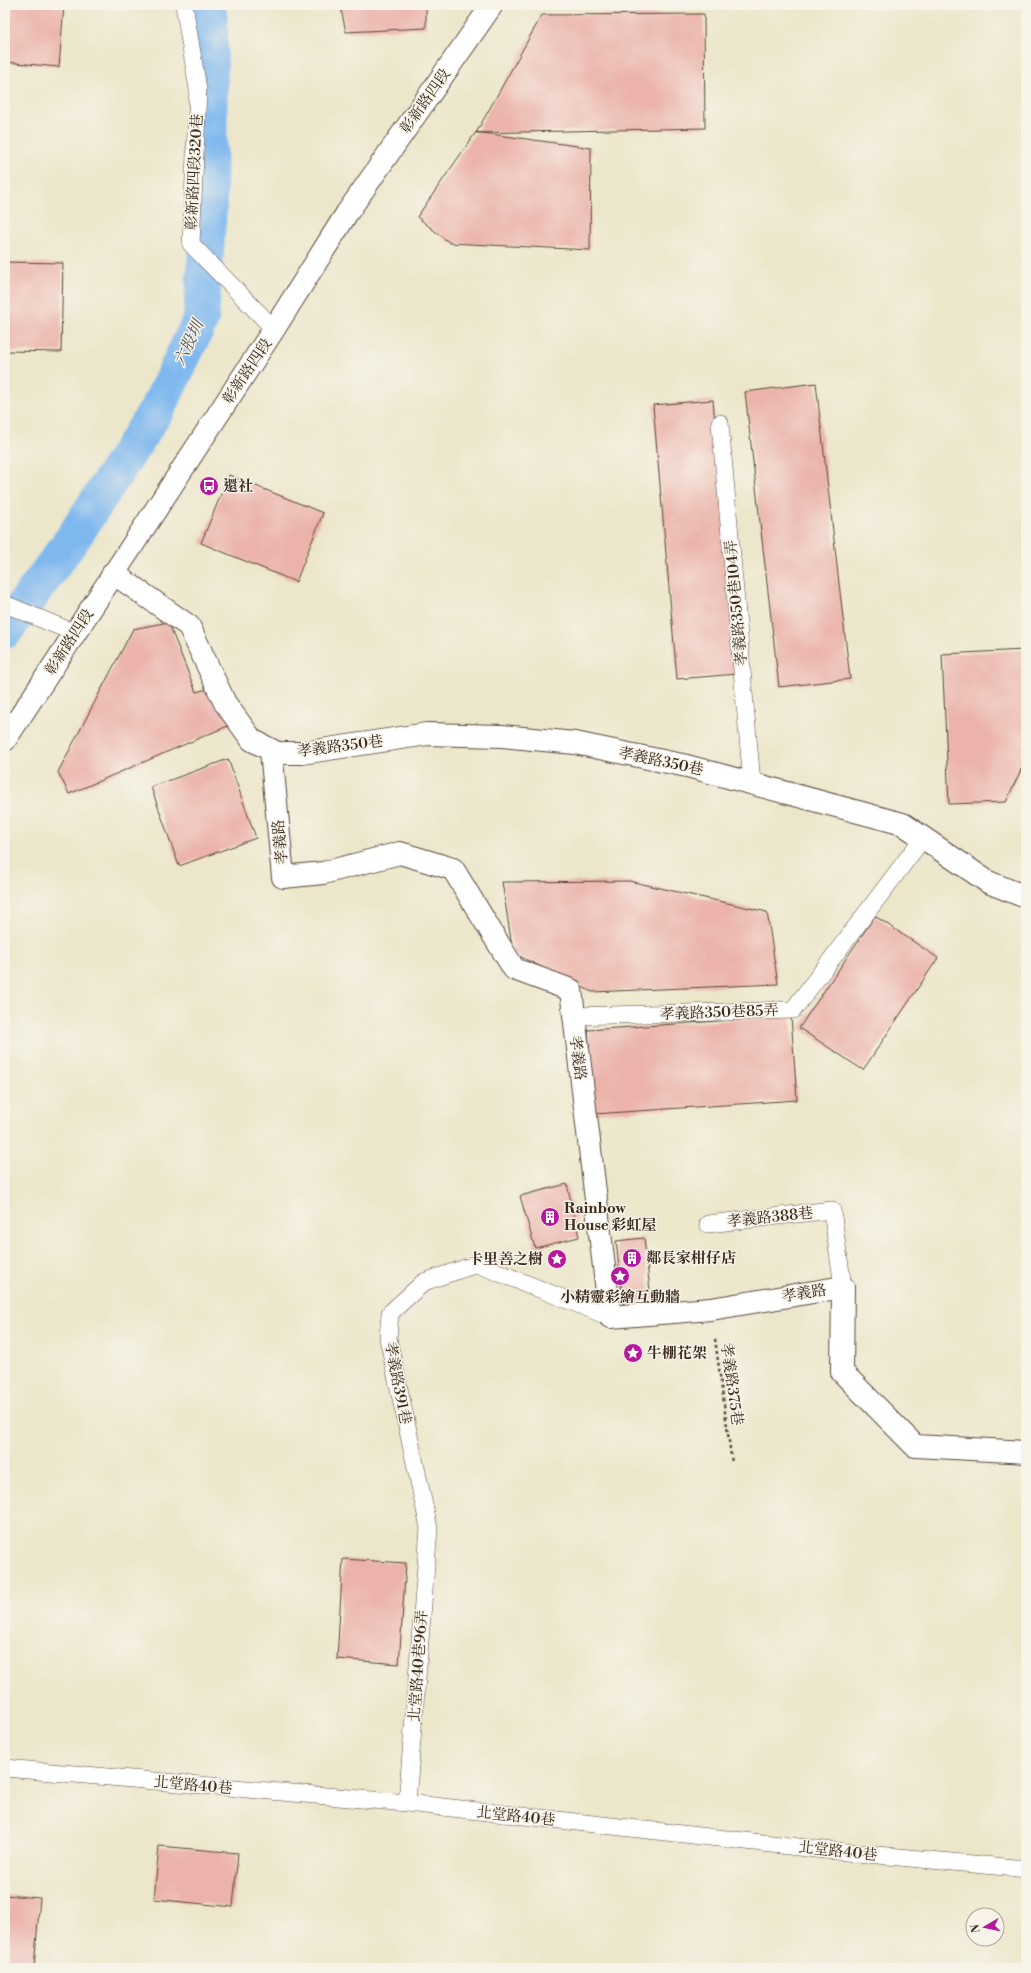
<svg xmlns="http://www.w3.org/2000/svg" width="1031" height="1973" viewBox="0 0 1031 1973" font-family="'Libre Bodoni','Noto Serif TC',serif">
<rect width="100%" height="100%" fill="#f7f3e8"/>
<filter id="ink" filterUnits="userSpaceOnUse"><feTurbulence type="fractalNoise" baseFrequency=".025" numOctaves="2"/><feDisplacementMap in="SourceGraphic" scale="8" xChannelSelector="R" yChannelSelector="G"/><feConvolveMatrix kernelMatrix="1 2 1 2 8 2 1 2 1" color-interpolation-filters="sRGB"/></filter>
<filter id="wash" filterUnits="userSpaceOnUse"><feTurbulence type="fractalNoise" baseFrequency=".012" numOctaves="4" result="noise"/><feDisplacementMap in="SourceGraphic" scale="16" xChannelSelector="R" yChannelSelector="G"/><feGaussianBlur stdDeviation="0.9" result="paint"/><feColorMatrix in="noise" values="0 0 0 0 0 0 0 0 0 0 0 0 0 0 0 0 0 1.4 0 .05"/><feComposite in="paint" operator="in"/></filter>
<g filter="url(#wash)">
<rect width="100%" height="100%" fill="#ece6ca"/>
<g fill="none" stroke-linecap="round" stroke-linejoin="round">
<path stroke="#7eb8ef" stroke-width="36" d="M 5,631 L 73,538 L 158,408 L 201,319 L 209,208 L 210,20 L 207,5"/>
</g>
<g id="blocks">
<g fill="#ebb3ab">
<path d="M 5,5 L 64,5 L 59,67 L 5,62 Z"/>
<path d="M 340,5 L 426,5 L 426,28 L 346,32 Z"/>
<path d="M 704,14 L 705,128 L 476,133 L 542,15 Z"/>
<path d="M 476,132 L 591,148 L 590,250 L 450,243 L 417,217 Z"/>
<path d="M 5,262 L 63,263 L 61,352 L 5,351 Z"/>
<path d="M 816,383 L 850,679 L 779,687 L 745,392 Z"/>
<path d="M 713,400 L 737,674 L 677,679 L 653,405 Z"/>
<path d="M 229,475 L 323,513 L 296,582 L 201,543 Z"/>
<path d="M 168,622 L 196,692 L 222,685 L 237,722 L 69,794 L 58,772 L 133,629 Z"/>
<path d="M 1025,650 L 1026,759 L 1006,802 L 949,804 L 942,654 Z"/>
<path d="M 228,759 L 256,838 L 179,866 L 151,787 Z"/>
<path d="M 629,881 L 767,912 L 778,984 L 592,992 L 513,953 L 502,882 Z"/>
<path d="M 875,916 L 938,958 L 863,1070 L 799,1028 Z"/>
<path d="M 791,1016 L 797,1100 L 594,1114 L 588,1030 Z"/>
<path d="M 567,1184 L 579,1237 L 535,1248 L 520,1196 Z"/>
<path d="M 644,1238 L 652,1308 L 624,1310 L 616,1241 Z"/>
<path d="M 343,1559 L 406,1563 L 399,1664 L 337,1659 Z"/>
<path d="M 159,1846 L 238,1853 L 233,1907 L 154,1899 Z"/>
<path d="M 5,1895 L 40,1898 L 34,1968 L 5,1968 Z"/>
</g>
</g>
</g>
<g filter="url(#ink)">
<use href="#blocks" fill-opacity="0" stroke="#564638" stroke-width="1"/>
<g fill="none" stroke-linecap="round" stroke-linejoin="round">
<defs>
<g id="lane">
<path d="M 184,5 L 198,89 L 191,244 L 274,329"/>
<path d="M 720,423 L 752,783"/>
<path d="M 5,604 L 75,633"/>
<path d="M 573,1016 L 793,1010 L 923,838"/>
<path d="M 708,1224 L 832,1210 L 843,1287"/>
<path d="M 5,1768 L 407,1803 L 825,1850 L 1026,1869"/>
<path d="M 407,1803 L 429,1528 L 388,1338 L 390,1313 L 424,1282 L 477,1264 L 610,1317"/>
</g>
<g id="street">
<path d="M 113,573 L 189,626 L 225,703 L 252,740 L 277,753 L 302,753 L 427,734 L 502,736 L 575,743 L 687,766 L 903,824 L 988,882 L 1026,897"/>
<path d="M 271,750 L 283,877 L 323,873 L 400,853 L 453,869 L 514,969 L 571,990 L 610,1317 L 711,1309 L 843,1287 L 842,1372 L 915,1446 L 1026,1452"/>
</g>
<path id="secondary" d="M 5,740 L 274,329 L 347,213 L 492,5"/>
</defs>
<use href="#lane" stroke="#564638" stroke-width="18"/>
<use href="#street" stroke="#564638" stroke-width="24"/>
<use href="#secondary" stroke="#564638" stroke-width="24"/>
<path stroke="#564638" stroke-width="2.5" stroke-dasharray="3 3" stroke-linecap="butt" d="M 715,1339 L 732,1463"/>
<use href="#lane" stroke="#fff" stroke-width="17"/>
<use href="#street" stroke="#fff" stroke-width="22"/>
<use href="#secondary" stroke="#fff" stroke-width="22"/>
</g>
</g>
<defs>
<symbol id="bus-disc" viewBox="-11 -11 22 22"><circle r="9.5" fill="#b5179e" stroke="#f7f3e8"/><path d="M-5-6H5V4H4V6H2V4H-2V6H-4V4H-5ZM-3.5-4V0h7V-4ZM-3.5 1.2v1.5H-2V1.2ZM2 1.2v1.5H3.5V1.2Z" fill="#fff"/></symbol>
<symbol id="building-disc" viewBox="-11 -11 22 22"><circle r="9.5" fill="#b5179e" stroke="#f7f3e8"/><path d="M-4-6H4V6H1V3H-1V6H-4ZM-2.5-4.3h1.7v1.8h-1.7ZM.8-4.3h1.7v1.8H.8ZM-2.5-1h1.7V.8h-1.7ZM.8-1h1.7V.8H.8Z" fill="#fff"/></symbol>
<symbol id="sight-disc" viewBox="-11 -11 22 22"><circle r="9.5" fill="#b5179e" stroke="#f7f3e8"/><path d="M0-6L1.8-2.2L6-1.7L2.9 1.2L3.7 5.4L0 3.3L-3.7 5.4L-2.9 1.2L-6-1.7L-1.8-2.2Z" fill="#fff"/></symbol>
</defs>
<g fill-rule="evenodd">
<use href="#bus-disc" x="198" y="475" width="22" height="22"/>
<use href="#building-disc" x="539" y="1206" width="22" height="22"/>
<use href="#building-disc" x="621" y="1247" width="22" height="22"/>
<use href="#sight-disc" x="546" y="1248" width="22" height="22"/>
<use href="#sight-disc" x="609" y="1265" width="22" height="22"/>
<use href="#sight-disc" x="622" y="1342" width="22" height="22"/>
</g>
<g text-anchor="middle" stroke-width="3" stroke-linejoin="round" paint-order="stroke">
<g font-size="15" fill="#3b2a1e" stroke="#f7f3e8">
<text transform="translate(425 101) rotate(-55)" y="5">彰新路四段</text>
<text transform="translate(194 172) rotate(-87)" y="5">彰新路四段320巷</text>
<text transform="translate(247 371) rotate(-56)" y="5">彰新路四段</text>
<text transform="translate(736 603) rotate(-95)" y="5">孝義路350巷104弄</text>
<text transform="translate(69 642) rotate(-57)" y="5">彰新路四段</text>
<text transform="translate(340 746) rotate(-7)" y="5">孝義路350巷</text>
<text transform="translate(661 761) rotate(12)" y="5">孝義路350巷</text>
<text transform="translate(280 842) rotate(-95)" y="5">孝義路</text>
<text transform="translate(719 1012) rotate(-2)" y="5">孝義路350巷85弄</text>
<text transform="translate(578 1058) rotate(83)" y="5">孝義路</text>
<text transform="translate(770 1217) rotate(-6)" y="5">孝義路388巷</text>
<text transform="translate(804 1293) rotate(-9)" y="5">孝義路</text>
<text transform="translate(398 1383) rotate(79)" y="5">孝義路391巷</text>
<text transform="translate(732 1384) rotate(82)" y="5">孝義路375巷</text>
<text transform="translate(418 1666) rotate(-86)" y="5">北堂路40巷96弄</text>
<text transform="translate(193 1785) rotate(5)" y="5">北堂路40巷</text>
<text transform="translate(516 1816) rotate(6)" y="5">北堂路40巷</text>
<text transform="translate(838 1851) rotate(6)" y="5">北堂路40巷</text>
</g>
<g font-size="15" font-weight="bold" fill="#3b2a1e" stroke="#f7f3e8" text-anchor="start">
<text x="223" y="491">還社</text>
<text x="564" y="1213">Rainbow<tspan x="564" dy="17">House 彩虹屋</tspan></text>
<text x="646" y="1263">鄰長家柑仔店</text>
<text x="543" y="1264" text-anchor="end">卡里善之樹</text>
<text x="620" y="1302" text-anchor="middle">小精靈彩繪互動牆</text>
<text x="647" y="1358">牛棚花架</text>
</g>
<g font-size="16" font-style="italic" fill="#4f555d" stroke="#f7f3e8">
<text transform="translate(188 343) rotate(-65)" y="6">六股圳</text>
</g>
</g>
<rect width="1031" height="1973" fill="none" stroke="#f7f3e8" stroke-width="20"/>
<g transform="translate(985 1927) rotate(261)"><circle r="19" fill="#f7f3e8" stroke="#aca397"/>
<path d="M0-3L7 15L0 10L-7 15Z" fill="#b5179e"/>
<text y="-6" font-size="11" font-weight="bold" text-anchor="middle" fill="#3b2a1e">N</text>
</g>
</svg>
